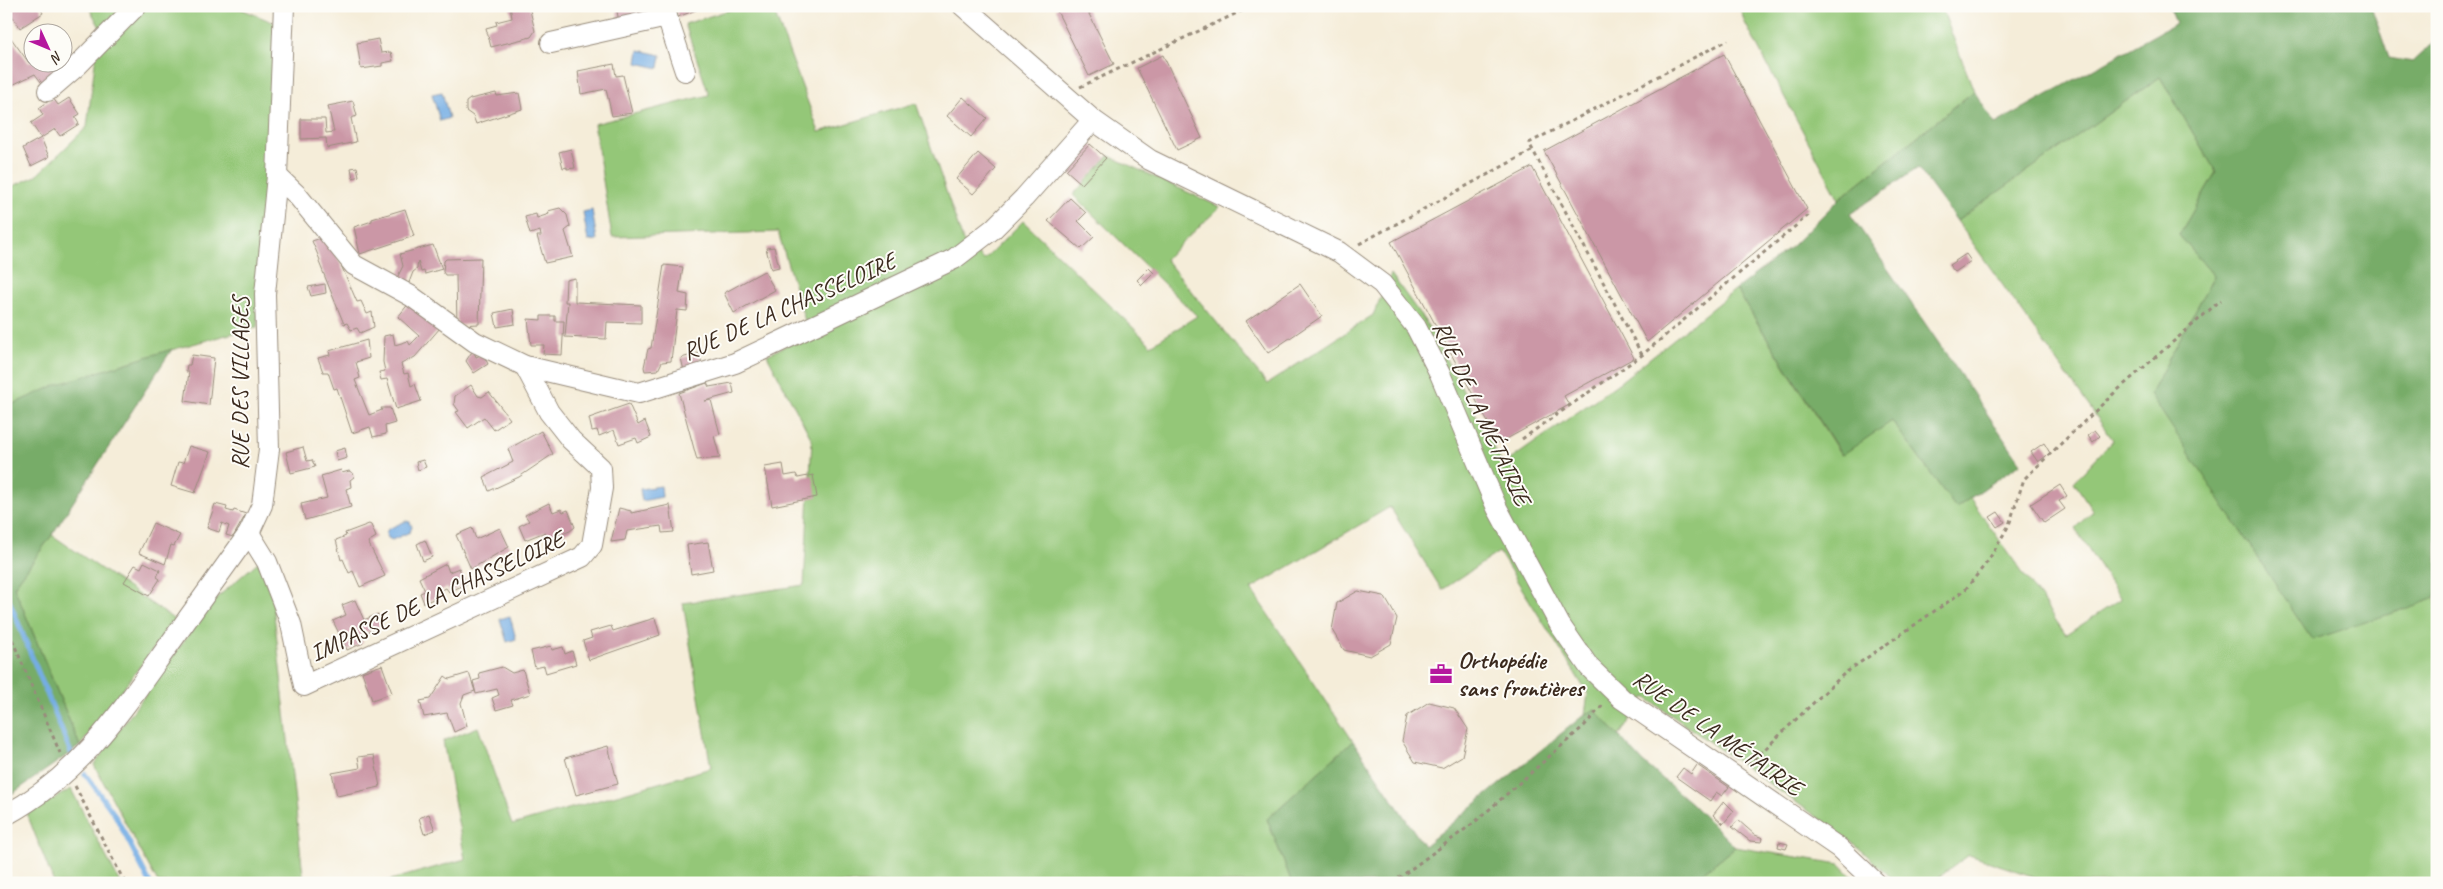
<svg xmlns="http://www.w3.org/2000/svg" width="2443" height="889" viewBox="0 0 2443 889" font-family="Caveat,sans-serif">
<rect width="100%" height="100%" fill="#fdfcf7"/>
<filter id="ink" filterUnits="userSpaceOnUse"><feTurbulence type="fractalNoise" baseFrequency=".02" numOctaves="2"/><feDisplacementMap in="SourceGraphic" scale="10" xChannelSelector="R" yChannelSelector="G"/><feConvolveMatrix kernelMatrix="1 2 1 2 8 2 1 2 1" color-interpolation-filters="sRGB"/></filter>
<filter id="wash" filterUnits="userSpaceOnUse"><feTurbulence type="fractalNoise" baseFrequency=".0096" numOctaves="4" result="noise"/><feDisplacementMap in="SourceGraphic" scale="20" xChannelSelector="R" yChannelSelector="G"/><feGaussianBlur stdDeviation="1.12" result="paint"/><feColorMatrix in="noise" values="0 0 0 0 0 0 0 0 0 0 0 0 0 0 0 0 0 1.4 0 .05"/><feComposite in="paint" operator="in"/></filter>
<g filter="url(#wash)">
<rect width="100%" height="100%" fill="#f5edd9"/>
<g fill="#94c778" stroke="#68784b">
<path d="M 88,6 L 124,6 L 101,29 Z"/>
<path d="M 145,6 L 234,6 L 275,23 L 269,172 L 257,327 C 172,349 87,372 6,407 L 6,189 L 36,176 L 87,127 L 96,54 Z"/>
<path d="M 742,6 L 772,6 L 819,132 L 916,103 L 963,241 L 984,260 L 1023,221 L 1151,345 L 1197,316 L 1073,195 L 1109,156 L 1220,207 L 1165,259 L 1267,384 L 1373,315 L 1391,274 L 1427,324 L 1503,465 L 1620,382 L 1736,289 L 1841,455 L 1892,421 L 1956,508 L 1970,498 L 2066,635 L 2121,599 L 2075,528 L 2093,511 L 2074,482 L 2113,440 L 1957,221 L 2160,77 L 2216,172 L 2179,235 L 2214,276 L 2150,394 L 2434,598 L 2437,598 L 2437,883 L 2053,883 L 1969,855 L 1931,883 L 1897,883 L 1860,849 L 1833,828 L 1645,697 L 1619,736 L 1595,711 L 1585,714 L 1588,694 L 1499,552 L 1442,590 L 1390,507 L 1251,589 L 1353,741 L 1267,819 L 1292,883 L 380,883 L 465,859 L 443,741 L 478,727 L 512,825 L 711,768 L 683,603 L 804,585 L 812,440 L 767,355 L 809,334 L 778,232 L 612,237 L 594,124 L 709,95 L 685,24 Z"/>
<path d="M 1739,6 L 1941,6 L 1974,91 L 1839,199 L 1745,23 Z"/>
<path d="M 52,535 L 175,620 L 80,746 L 14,587 Z"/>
<path d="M 258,562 L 272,596 L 304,883 L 158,883 L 94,765 L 213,601 Z"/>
<path d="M 71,789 L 120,883 L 54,883 L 27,814 Z"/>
<path d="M 1735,847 L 1840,864 L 1858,883 L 1690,883 Z"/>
</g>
<g fill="#77ac68" stroke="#596b43">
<path d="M 2169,6 L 2371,6 L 2389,58 L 2412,62 L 2437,39 L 2437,598 L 2312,640 L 2150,394 L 2214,276 L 2179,235 L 2216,172 L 2160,77 L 1957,221 L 1918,168 L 1850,214 L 2021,463 L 1956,508 L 1892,421 L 1842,455 L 1736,289 L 1792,246 L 1839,199 L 1974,91 L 1995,124 L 2176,23 Z"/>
<path d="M 172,349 L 52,535 L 14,587 L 80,746 L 9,796 L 6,791 L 6,407 L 56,385 Z"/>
<path d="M 1595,710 L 1643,762 L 1692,804 L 1735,847 L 1690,883 L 1292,883 L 1267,819 L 1353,741 L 1424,846 L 1585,714 Z"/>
</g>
<g fill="#74ade4" stroke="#586c81">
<path d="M 639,50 L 661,55 L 659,68 L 637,63 Z"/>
<path d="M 442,92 L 449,118 L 440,121 L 432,94 Z"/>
<path d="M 592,210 L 597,240 L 588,241 L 583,212 Z"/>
<path d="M 661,486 L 662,497 L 642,501 L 640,489 Z"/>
<path d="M 406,521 L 410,522 L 412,527 L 410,532 L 392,540 L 388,538 L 386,533 L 388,529 Z"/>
<path d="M 510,616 L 516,639 L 507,642 L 500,619 Z"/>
</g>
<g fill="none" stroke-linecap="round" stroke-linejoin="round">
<g stroke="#74ade4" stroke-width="5">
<path d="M 6,593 L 71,753"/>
<path d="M 85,774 L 115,815 L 150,883"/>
</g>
</g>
<g id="blocks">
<g fill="#cb97a6">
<path d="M 6,6 L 39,6 L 43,13 L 20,28 Z"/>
<path d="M 510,6 L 529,6 L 535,31 L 531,37 L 491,47 L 486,28 L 497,25 L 496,22 L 512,18 Z"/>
<path d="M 616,6 L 642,6 L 644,16 L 619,22 Z"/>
<path d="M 675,6 L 706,6 L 678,17 Z"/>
<path d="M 1061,6 L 1085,6 L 1114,64 L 1089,76 L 1056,9 Z"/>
<path d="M 8,34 L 29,63 L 32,61 L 60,62 L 52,69 L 57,77 L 44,86 L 35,74 L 6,88 Z"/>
<path d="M 378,39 L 381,53 L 391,52 L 393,61 L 382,63 L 382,66 L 361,69 L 357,43 Z"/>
<path d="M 1724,54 L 1807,209 L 1647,342 L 1544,151 Z"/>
<path d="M 1163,55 L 1202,138 L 1177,150 L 1137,68 Z"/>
<path d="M 614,64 L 616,76 L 623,75 L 632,113 L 612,116 L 606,89 L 581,94 L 578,71 Z"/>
<path d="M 496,93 L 497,96 L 519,93 L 522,109 L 476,124 L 473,116 L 466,111 L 466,102 L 470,99 Z"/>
<path d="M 963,97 L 987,118 L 971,137 L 947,116 Z"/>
<path d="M 53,98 L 58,105 L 69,98 L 80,114 L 75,117 L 79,124 L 60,136 L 55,129 L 41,138 L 31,123 L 43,115 L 39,108 Z"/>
<path d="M 353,101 L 357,116 L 351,118 L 356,142 L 327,148 L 326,138 L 301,139 L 301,119 L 325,119 L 326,133 L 334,132 L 328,106 Z"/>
<path d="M 41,138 L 49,157 L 31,166 L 23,148 Z"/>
<path d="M 1090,144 L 1106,158 L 1082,184 L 1066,170 Z"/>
<path d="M 571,149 L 575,168 L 567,169 L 567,167 L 563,168 L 559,152 Z"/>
<path d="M 978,153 L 996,169 L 973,194 L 956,179 Z"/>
<path d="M 357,167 L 359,176 L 353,178 L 351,168 Z"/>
<path d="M 1532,167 L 1634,358 L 1564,396 L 1569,405 L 1499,443 L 1391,242 Z"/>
<path d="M 1070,198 L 1086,213 L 1078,221 L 1094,237 L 1081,249 L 1048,221 Z"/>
<path d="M 560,208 L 567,215 L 570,227 L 565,231 L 573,257 L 545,263 L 537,236 L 541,236 L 540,231 L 530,234 L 525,217 L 536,214 L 537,218 L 549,214 L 548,211 Z"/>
<path d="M 405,209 L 414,236 L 360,254 L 354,227 L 372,221 L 372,219 Z"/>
<path d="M 324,237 L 337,256 L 357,302 L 361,301 L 367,314 L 372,312 L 374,327 L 360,333 L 357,328 L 351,330 L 347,323 L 344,324 L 319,262 L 320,260 L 312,241 Z"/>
<path d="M 433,245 L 442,269 L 425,274 L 424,271 L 421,272 L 418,261 L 417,269 L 413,272 L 407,288 L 395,282 L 403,266 L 400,254 Z"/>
<path d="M 774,247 L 779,267 L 771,269 L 766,248 Z"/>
<path d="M 1966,254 L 1971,261 L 1955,272 L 1949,265 Z"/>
<path d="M 481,258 L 479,324 L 457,325 L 456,275 L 445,275 L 443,272 L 444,261 L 446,259 Z"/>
<path d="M 664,265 L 683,267 L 679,293 L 688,295 L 687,311 L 677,310 L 671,361 L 662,362 L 658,370 L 645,371 L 644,367 L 648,349 L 651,348 Z"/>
<path d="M 1149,268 L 1154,273 L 1142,285 L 1137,280 Z"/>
<path d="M 764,271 L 775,290 L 734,313 L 724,293 Z"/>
<path d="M 575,278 L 575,302 L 641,305 L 641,323 L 607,322 L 606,339 L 565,337 L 568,302 L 565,302 L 566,280 Z"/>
<path d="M 325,284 L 326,293 L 311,296 L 308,287 Z"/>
<path d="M 1300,284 L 1322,316 L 1268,353 L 1246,321 Z"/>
<path d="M 409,303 L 440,328 L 415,357 L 401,364 L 404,374 L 408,373 L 411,386 L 415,384 L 421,401 L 396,409 L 387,379 L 381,380 L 379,372 L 385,371 L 383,362 L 384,336 L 393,334 L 395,345 L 408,341 L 410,345 L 419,336 L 398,317 Z"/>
<path d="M 513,309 L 515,324 L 497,327 L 494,313 Z"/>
<path d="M 541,316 L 555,316 L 555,321 L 564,321 L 562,355 L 543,354 L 544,345 L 531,345 L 528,319 L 541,320 Z"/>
<path d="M 367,340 L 369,358 L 356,362 L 360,378 L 355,380 L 369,415 L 382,410 L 381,408 L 390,408 L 395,423 L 385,426 L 386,434 L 373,437 L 370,427 L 352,433 L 337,388 L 334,389 L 328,372 L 323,372 L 318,358 L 330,355 L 329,351 Z"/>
<path d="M 474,352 L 476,357 L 483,354 L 488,364 L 474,373 L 466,361 L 471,353 Z"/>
<path d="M 699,353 L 703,367 L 684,371 L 681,358 Z"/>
<path d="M 192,355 L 214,358 L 209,405 L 185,401 L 189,372 L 186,372 L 187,365 L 190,365 Z"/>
<path d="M 707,383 L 709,387 L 732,383 L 734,393 L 705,401 L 711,400 L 720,434 L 714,436 L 720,458 L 697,460 L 679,393 Z"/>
<path d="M 471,385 L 478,396 L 482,397 L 489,392 L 510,419 L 494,430 L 484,417 L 468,428 L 456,412 L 459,411 L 454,404 L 455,396 Z"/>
<path d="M 629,404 L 638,425 L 645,421 L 651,437 L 638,443 L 636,438 L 619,444 L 614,430 L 599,436 L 597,430 L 592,431 L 589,418 Z"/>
<path d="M 2095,430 L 2100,436 L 2093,442 L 2088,435 Z"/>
<path d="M 541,431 L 553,454 L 519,477 L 489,491 L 484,477 L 513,462 L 508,449 Z"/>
<path d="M 2044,443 L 2050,453 L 2038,462 L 2031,452 Z"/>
<path d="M 189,446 L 210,452 L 195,493 L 171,486 L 178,462 L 183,463 Z"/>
<path d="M 303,447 L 307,461 L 312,460 L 315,467 L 291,473 L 286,452 Z"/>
<path d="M 345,448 L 347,458 L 337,461 L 335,451 Z"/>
<path d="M 423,460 L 426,467 L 418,470 L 416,462 Z"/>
<path d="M 783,464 L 785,476 L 796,474 L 798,478 L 813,475 L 817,497 L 772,506 L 765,467 Z"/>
<path d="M 341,470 L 342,473 L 349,471 L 353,473 L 354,477 L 350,480 L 351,487 L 346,489 L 351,507 L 305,520 L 301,504 L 327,498 L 321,476 Z"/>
<path d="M 2060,485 L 2067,496 L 2059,501 L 2065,509 L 2044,523 L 2031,504 Z"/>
<path d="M 549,503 L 553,512 L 561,509 L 563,512 L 568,510 L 575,527 L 570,531 L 548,539 L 545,532 L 525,540 L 519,526 L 529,521 L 525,515 Z"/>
<path d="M 215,504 L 227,507 L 226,510 L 233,512 L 234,510 L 246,514 L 233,537 L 226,535 L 229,526 L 222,523 L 219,532 L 207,528 Z"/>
<path d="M 670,505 L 674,532 L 662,533 L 661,526 L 627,531 L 625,540 L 611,542 L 619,508 L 631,511 L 631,513 Z"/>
<path d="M 1998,512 L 2005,522 L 1997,527 L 1990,517 Z"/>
<path d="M 153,523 L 180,535 L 174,546 L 171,545 L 165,564 L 139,553 Z"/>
<path d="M 369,524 L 371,525 L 376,537 L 368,542 L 385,576 L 360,587 L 353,571 L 349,573 L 343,559 L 341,560 L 336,540 L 346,536 L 345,533 Z"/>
<path d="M 472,528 L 476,539 L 500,528 L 509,547 L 471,569 L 456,535 Z"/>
<path d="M 425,540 L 432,557 L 423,561 L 417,544 Z"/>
<path d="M 708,542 L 713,570 L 691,574 L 687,545 Z"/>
<path d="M 144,562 L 160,570 L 157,577 L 160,579 L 149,596 L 124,582 L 135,565 L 141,568 Z"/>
<path d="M 446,564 L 449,572 L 459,568 L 466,584 L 449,592 L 446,588 L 439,591 L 440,596 L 424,603 L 420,593 L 425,591 L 419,578 Z"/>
<path d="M 1358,591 L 1384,596 L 1397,618 L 1391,644 L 1370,656 L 1344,650 L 1332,630 L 1337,603 Z"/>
<path d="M 355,600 L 364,620 L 378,614 L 382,626 L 360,635 L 363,643 L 347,650 L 333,621 L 346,615 L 342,605 Z"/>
<path d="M 655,618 L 660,635 L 589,660 L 583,641 L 592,638 L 590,632 L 611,626 L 613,631 Z"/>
<path d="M 551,646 L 552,650 L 563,647 L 565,654 L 572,651 L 576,664 L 546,673 L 544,666 L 535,668 L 531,651 Z"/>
<path d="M 382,665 L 392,693 L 372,700 L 362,672 Z"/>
<path d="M 502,667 L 512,673 L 523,670 L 530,694 L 511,700 L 513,705 L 496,710 L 492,698 L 499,695 L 497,689 L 476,694 L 473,681 L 480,679 L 479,673 Z"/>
<path d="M 469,673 L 475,691 L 464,695 L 461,703 L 467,726 L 454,732 L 447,713 L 424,717 L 420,701 L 430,699 L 445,676 L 449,679 Z"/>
<path d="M 1429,702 L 1454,708 L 1468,729 L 1462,756 L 1442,768 L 1415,762 L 1402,741 L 1407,716 Z"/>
<path d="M 608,746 L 618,784 L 576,795 L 565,758 Z"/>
<path d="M 374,755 L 380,787 L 337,796 L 332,773 L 360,768 L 358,757 Z"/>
<path d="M 1697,765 L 1729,787 L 1722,796 L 1716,792 L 1710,801 L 1676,777 L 1683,768 L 1691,774 Z"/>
<path d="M 1724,801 L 1734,811 L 1723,824 L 1713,815 Z"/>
<path d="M 429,814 L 435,830 L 424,834 L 419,818 Z"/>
<path d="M 1738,820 L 1755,835 L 1763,838 L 1762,842 L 1750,841 L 1732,827 Z"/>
<path d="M 1779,842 L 1788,844 L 1786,849 L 1778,847 Z"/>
</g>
</g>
</g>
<g filter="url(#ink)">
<use href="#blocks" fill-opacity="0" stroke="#988c7c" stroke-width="1"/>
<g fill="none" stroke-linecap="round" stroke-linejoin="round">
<defs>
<g id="street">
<path d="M 963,6 L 1093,120 L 1150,160 L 1339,252 L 1382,284 L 1416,327 L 1440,374 L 1497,508 L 1560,625 L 1589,667 L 1622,699 L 1839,848 L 1876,883"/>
<path d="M 667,17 L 685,71"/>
<path d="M 551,43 L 667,17 L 665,6"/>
<path d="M 48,91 L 77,66 L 136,6"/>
<path d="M 277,176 L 297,195 L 354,265 L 411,296 L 475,342 L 525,366 L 639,393 L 735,363 L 954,259 L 993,229 L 1024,198 L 1093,120"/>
<path d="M 249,533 L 267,562 L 291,624 L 304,686 L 582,557 L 592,545 L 602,488 L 601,468 L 571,440 L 549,412 L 525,366"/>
<path d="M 6,815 C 76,777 116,719 161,656 C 190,615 220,574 249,533 L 262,505 L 269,449 L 265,294 L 277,176 L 284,6"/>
</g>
</defs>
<use href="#street" stroke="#988c7c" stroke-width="22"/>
<g stroke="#988c7c" stroke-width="3" stroke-dasharray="4 4" stroke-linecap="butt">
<path d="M 1080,87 L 1252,6"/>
<path d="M 1359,244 L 1533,150"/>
<path d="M 1642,355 L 1529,143 L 1728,40"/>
<path d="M 1522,439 L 1642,355 L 1811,213"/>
<path d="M 6,625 L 60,753"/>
<path d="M 1748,765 L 1845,673 L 1965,590 L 1988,561 L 2009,525 L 2024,479 L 2112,395 L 2221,300"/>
<path d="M 75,786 L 125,883"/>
<path d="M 1392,883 L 1475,822 L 1584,726 L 1603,705"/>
</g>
<use href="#street" stroke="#fff" stroke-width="20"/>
</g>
</g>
<defs>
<symbol id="office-bare" viewBox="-9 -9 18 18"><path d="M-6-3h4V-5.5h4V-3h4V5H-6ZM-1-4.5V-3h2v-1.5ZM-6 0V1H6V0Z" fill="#b5179e" stroke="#fdfcf7" stroke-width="2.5" paint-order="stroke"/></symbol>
</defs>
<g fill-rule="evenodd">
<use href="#office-bare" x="1425" y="658" width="32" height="32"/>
</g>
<g text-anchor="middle" stroke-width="4" stroke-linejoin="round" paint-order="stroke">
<g font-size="24" fill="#3b2a1e" stroke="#fdfcf7">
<text transform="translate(789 306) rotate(-24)" y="8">RUE DE LA CHASSELOIRE</text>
<text transform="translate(240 383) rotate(-90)" y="8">RUE DES VILLAGES</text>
<text transform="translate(1482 413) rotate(65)" y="8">RUE DE LA MÉTAIRIE</text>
<text transform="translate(437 596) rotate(-25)" y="8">IMPASSE DE LA CHASSELOIRE</text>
<text transform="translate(1718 733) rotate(35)" y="8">RUE DE LA MÉTAIRIE</text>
</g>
<g font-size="24" font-weight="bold" fill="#3b2a1e" stroke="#fdfcf7" text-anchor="start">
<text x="1458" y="668">Orthopédie<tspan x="1458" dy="28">sans frontières</tspan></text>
</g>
</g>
<rect width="2443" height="889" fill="none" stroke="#fdfcf7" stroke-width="25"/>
<g transform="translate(48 48) rotate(134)"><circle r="24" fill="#fdfcf7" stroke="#afa8a0"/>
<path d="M0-4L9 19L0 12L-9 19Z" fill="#b5179e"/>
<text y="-8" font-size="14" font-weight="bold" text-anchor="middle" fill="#3b2a1e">N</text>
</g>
</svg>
